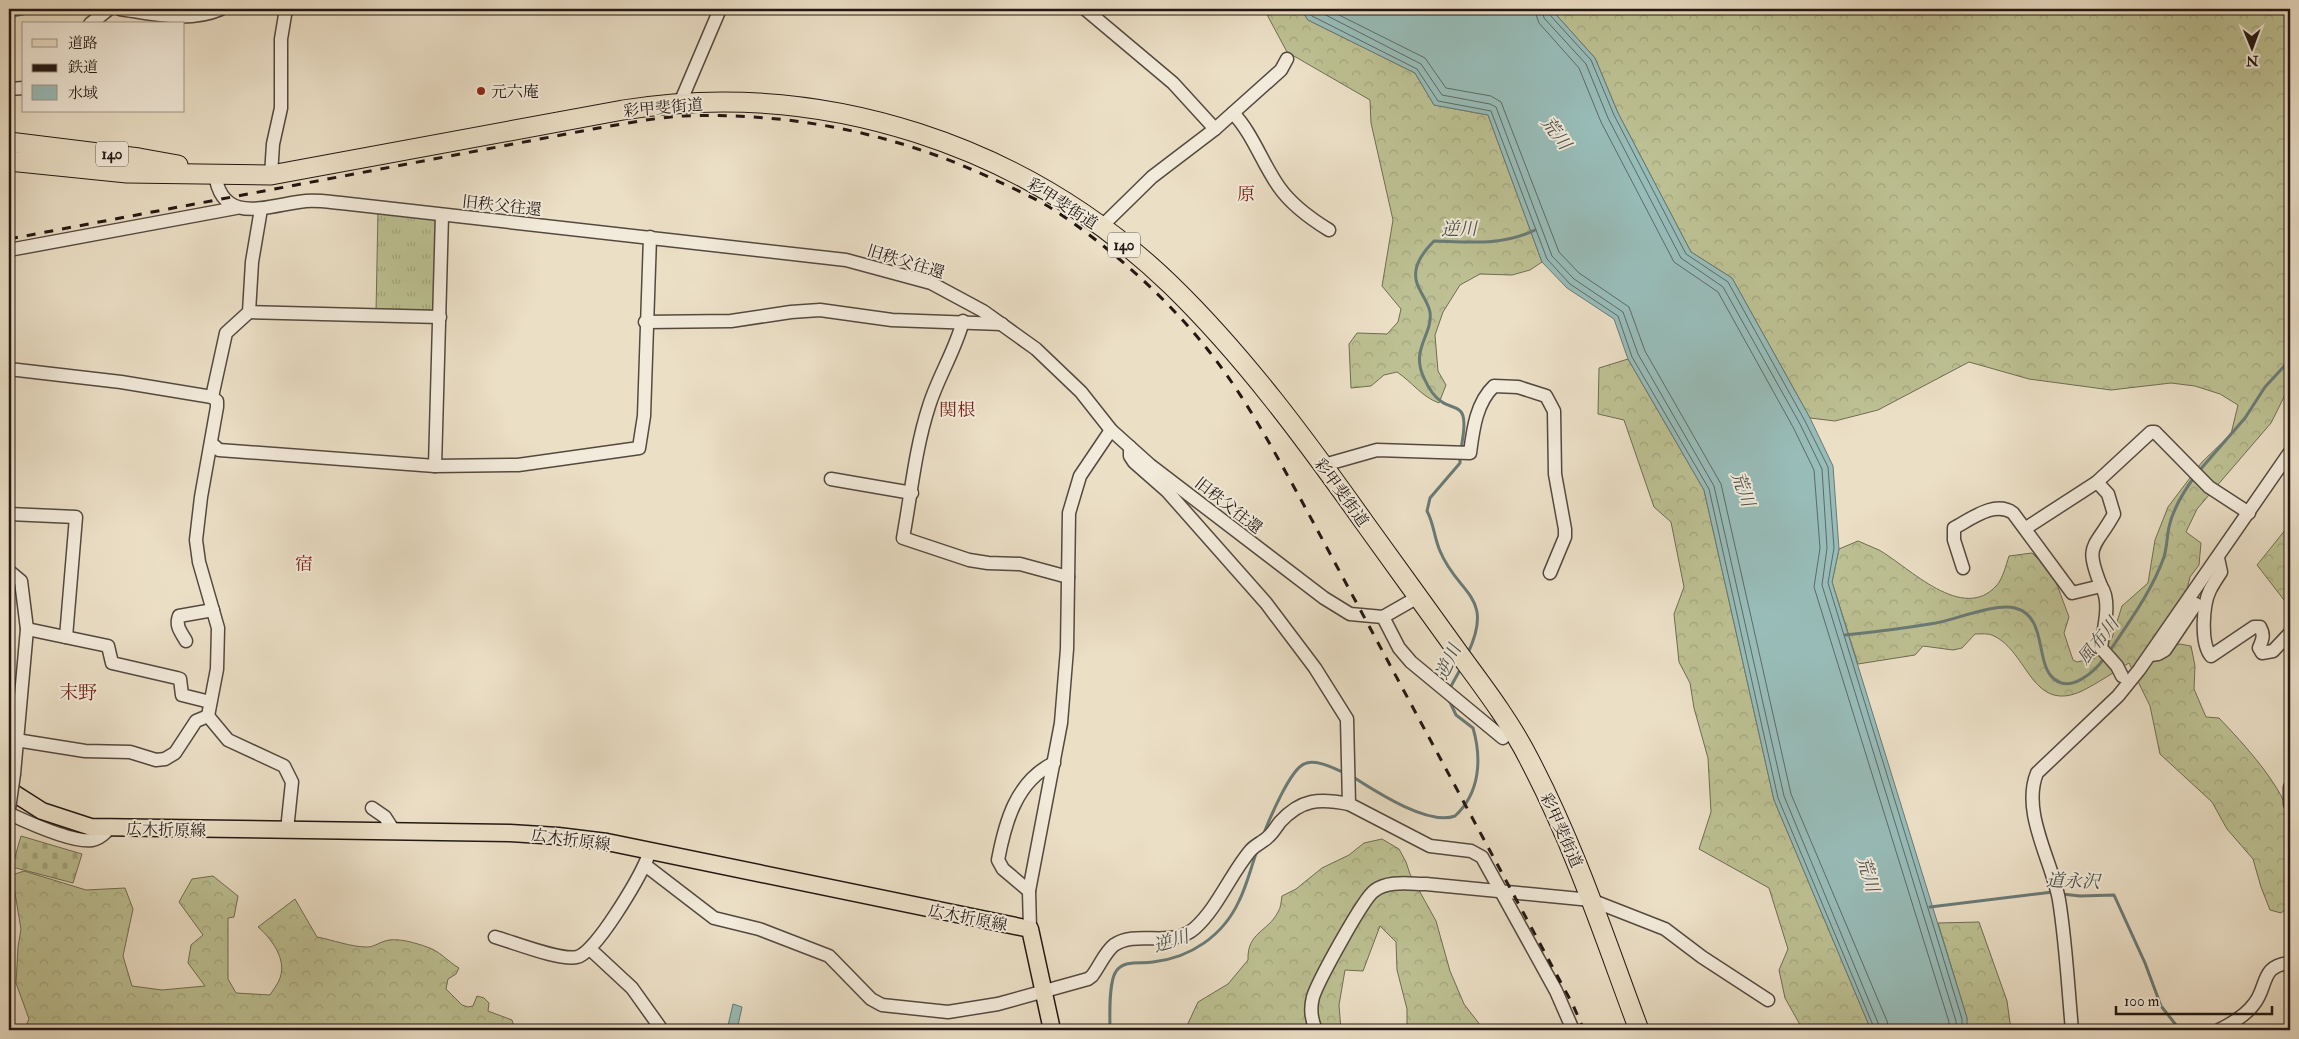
<svg xmlns="http://www.w3.org/2000/svg" width="2299" height="1039" viewBox="0 0 2299 1039" font-family="'IM FELL Double Pica','Noto Serif JP',serif">
<defs>
<pattern id="grass-tufts" width="24" height="20" patternUnits="userSpaceOnUse" patternTransform="scale(1.25)"><rect width="24" height="20" fill="#bcc092"/><path d="M3 7l-1-3M5 7V3M7 7l1-3M15 17l-1-3M17 17v-4M19 17l1-3" fill="none" stroke="#a1a47d"/></pattern>
<pattern id="forest-crowns" width="20" height="18" patternUnits="userSpaceOnUse" patternTransform="scale(1.25)"><rect width="20" height="18" fill="#bcc092"/><path d="M2 6a3 3 0 1 1 6 0M12 15a3 3 0 1 1 6 0" fill="none" stroke="#a1a47d"/></pattern>
<pattern id="cemetery-stones" width="16" height="16" patternUnits="userSpaceOnUse" patternTransform="scale(1.25)"><rect width="16" height="16" fill="#bcc092"/><path d="M2 7V4a2 2 0 0 1 4 0v3zM10 15v-3a2 2 0 0 1 4 0v3z" fill="#a1a47d"/></pattern>
</defs>
<rect width="100%" height="100%" fill="#ebdfc6"/>
<filter id="stains"><feTurbulence type="fractalNoise" baseFrequency=".004" numOctaves="4"/><feColorMatrix values="0 0 0 0 .2 0 0 0 0 .09 0 0 0 0 .02 0 0 0 .5 -.17"/></filter>
<radialGradient id="worn" r=".72"><stop offset=".6" stop-color="#630" stop-opacity="0"/><stop offset="1" stop-color="#630" stop-opacity=".3"/></radialGradient>
<path fill="url(#grass-tufts)" stroke="#6f6c52" d="M 378,210 L 439,219 L 437,314 L 376,312 Z"/>
<g fill="url(#forest-crowns)" stroke="#6f6c52">
<path d="M 1264,9 L 1301,9 L 1308,20 L 1415,73 L 1434,105 L 1488,115 L 1542,262 L 1530,270 L 1512,275 L 1480,274 L 1460,285 L 1443,312 L 1435,335 L 1438,371 L 1446,385 L 1439,403 C 1422,397 1412,382 1397,372 L 1384,375 L 1371,386 L 1351,388 L 1349,344 L 1357,333 L 1387,334 L 1398,322 L 1401,309 L 1382,286 L 1393,220 L 1371,123 L 1370,100 L 1287,52 Z"/>
<path d="M 1551,9 L 2290,9 L 2290,385 L 2271,423 L 2197,509 L 2186,532 L 2201,543 L 2199,565 L 2190,577 L 2184,601 L 2163,648 L 2180,644 L 2191,646 L 2195,666 L 2194,689 L 2206,717 L 2219,718 C 2241,741 2288,791 2290,822 C 2292,840 2287,857 2285,875 C 2284,887 2289,897 2286,909 L 2281,913 L 2270,910 L 2261,887 L 2253,859 L 2227,829 L 2212,802 L 2160,754 L 2150,706 L 2129,663 C 2114,672 2098,683 2082,691 C 2032,714 2028,652 1994,636 C 1989,633 1980,634 1975,634 L 1962,648 L 1953,650 L 1923,646 L 1915,655 L 1858,664 L 1832,582 L 1839,549 L 1858,541 C 1865,544 1872,547 1879,550 C 1909,567 1963,624 1997,585 C 2003,578 2006,565 2009,556 L 2032,553 L 2053,574 L 2069,617 L 2064,633 L 2073,660 L 2077,662 L 2095,658 L 2112,638 L 2122,606 L 2148,583 L 2155,540 L 2168,507 L 2202,462 L 2231,434 L 2238,405 L 2220,394 L 2195,386 L 2171,383 L 2111,390 L 2029,379 L 1969,362 L 1878,410 L 1835,421 L 1810,418 L 1732,278 L 1691,252 L 1618,113 L 1595,58 Z"/>
<path d="M 1628,359 L 1704,490 L 1774,800 L 1871,1030 L 1803,1030 L 1785,998 L 1779,970 L 1788,949 L 1769,888 L 1699,849 L 1711,812 L 1708,758 L 1694,708 L 1690,683 L 1679,662 L 1674,614 L 1684,587 L 1671,522 L 1654,507 L 1624,420 L 1598,414 L 1599,368 Z"/>
<path d="M 2290,524 L 2290,596 L 2284,600 L 2257,565 Z"/>
<path d="M 1382,839 L 1399,849 L 1406,862 L 1410,874 L 1436,921 L 1450,971 L 1464,1004 L 1484,1030 L 1407,1030 L 1407,1009 L 1397,970 L 1396,942 L 1380,926 L 1363,971 L 1345,970 L 1339,1005 L 1341,1030 L 1185,1030 L 1198,1002 L 1228,984 L 1248,960 C 1247,932 1268,932 1278,912 C 1281,908 1281,901 1282,896 L 1296,889 L 1322,868 L 1349,855 L 1364,843 Z"/>
<path d="M 24,871 L 86,890 L 125,888 L 133,909 L 123,956 L 132,986 L 162,990 L 205,986 L 188,963 L 191,945 L 203,935 L 179,902 L 192,879 L 213,876 L 238,896 L 234,917 L 228,918 L 228,979 L 236,993 L 270,995 C 273,990 278,984 280,978 C 287,959 271,938 258,927 L 295,899 L 317,937 C 333,940 351,947 367,947 C 374,947 378,943 385,941 C 396,937 416,943 427,947 C 440,951 447,961 459,968 L 456,974 L 448,979 L 446,989 L 462,1005 L 468,1007 L 473,1006 L 477,996 L 484,998 L 489,1003 L 488,1011 L 512,1020 L 515,1030 L 24,1030 L 29,1019 L 16,983 L 18,947 L 21,929 L 12,875 Z"/>
<path d="M 1979,922 L 2007,1001 L 2011,1030 L 1966,1030 L 1967,1018 L 1938,923 Z"/>
</g>
<g fill="url(#cemetery-stones)" stroke="#6f6c52">
<path d="M 21,836 L 82,854 L 73,883 L 12,867 Z"/>
<path d="M 9,956 L 10,1003 L 14,1030 L 9,1030 Z"/>
</g>
<g fill="#98bcb8" stroke="#697a76">
<path d="M 1301,9 L 1551,9 L 1595,58 L 1618,113 L 1691,252 L 1732,278 L 1810,418 L 1833,466 L 1839,549 L 1832,582 L 1967,1018 L 1967,1030 L 1871,1030 L 1774,800 L 1704,490 L 1628,359 L 1614,319 L 1567,288 L 1542,262 L 1488,115 L 1434,105 L 1415,73 L 1308,20 Z"/>
<path d="M 733,1004 L 742,1007 L 737,1030 L 727,1030 Z"/>
</g>
<g fill="none" stroke-linecap="round" stroke-linejoin="round">
<g stroke="#5d6a65" stroke-width="1">
<path d="M 1307,9 L 1312,16 L 1417,69 L 1438,101 L 1491,111 L 1547,259 L 1570,284 L 1618,316 L 1632,357 L 1709,489 L 1778,798 L 1875,1030"/>
<path d="M 1314,9 L 1421,64 L 1442,95 L 1490,104 L 1496,107 L 1552,256 L 1574,279 L 1623,312 L 1638,354 L 1714,486 L 1784,796 L 1881,1030"/>
<path d="M 1327,9 L 1425,58 L 1446,88 L 1491,96 L 1501,102 L 1559,252 L 1579,273 L 1629,307 L 1645,351 L 1721,484 L 1791,794 L 1887,1021 L 1889,1030"/>
<path d="M 1534,9 L 1539,23 L 1579,68 L 1601,122 L 1674,262 L 1718,292 L 1793,427 L 1814,470 L 1820,548 L 1814,587 L 1949,1022 L 1948,1030"/>
<path d="M 1542,9 L 1544,18 L 1586,64 L 1608,118 L 1681,258 L 1723,287 L 1800,424 L 1822,469 L 1827,548 L 1822,585 L 1956,1021 L 1956,1030"/>
<path d="M 1548,9 L 1549,14 L 1591,60 L 1614,115 L 1686,254 L 1728,282 L 1805,421 L 1828,467 L 1834,548 L 1828,583 L 1962,1019 L 1962,1030"/>
</g>
<g stroke="#697a76" stroke-width="3">
<path d="M 169,9 L 186,10"/>
<path d="M 9,17 L 46,9"/>
<path d="M 1461,450 C 1462,440 1466,426 1463,416 C 1461,407 1449,407 1442,402 C 1434,397 1428,387 1424,378 C 1410,349 1433,335 1430,312 C 1427,297 1413,287 1416,270 C 1418,258 1426,249 1434,241 C 1470,242 1502,246 1535,230"/>
<path d="M 1460,456 L 1460,463 L 1430,498 L 1427,511 C 1434,524 1434,537 1440,551 C 1458,595 1495,595 1468,653"/>
<path d="M 2199,471 L 2245,418 L 2265,387 L 2290,360"/>
<path d="M 1845,635 C 1875,632 1906,628 1936,623 C 1957,619 1995,603 2015,608 C 2046,616 2036,658 2051,676 C 2068,696 2095,672 2105,657"/>
<path d="M 2109,652 C 2129,622 2152,591 2164,557 C 2167,547 2167,536 2169,527 C 2173,508 2184,491 2195,476"/>
<path d="M 1450,688 L 1461,668"/>
<path d="M 1353,777 C 1375,791 1428,826 1455,816 C 1480,793 1482,759 1473,728 L 1456,715 L 1449,700"/>
<path d="M 1264,833 C 1270,818 1290,770 1304,764 C 1315,758 1335,769 1345,773"/>
<path d="M 2062,894 L 2080,896 L 2114,895 L 2145,963 L 2161,1006 L 2180,1030"/>
<path d="M 1930,907 L 2053,892"/>
<path d="M 1110,1030 C 1110,1017 1108,980 1117,970 C 1125,960 1140,964 1153,962 C 1190,958 1223,936 1239,901 C 1247,885 1251,867 1257,851"/>
</g>
<defs>
<g id="minor">
<path d="M 120,9 C 154,14 188,23 221,9"/>
<path d="M 1085,9 L 1173,83 L 1215,129 L 1152,177 L 1101,227"/>
<path d="M 90,24 L 109,9"/>
<path d="M 9,89 L 24,88"/>
<path d="M 680,103 L 720,9"/>
<path d="M 1233,113 C 1253,134 1262,163 1279,187 C 1291,204 1311,219 1329,230"/>
<path d="M 1215,129 L 1281,70 L 1287,59"/>
<path d="M 215,173 C 221,228 271,204 306,201 C 317,200 330,202 341,203 L 846,260 L 931,283 L 983,311 L 1036,349 L 1081,392 L 1111,430 L 1150,465 L 1324,598 L 1350,614 L 1383,617 L 1418,597"/>
<path d="M 271,175 L 273,144 L 281,108 L 281,39 L 286,9"/>
<path d="M 9,250 L 236,208"/>
<path d="M 249,312 L 440,317"/>
<path d="M 963,321 C 955,351 938,377 929,406 C 915,449 911,495 903,538 L 969,560 L 988,563 L 1020,564 L 1068,577"/>
<path d="M 645,322 L 731,321 L 791,312 L 820,310 L 892,320 L 1002,324"/>
<path d="M 9,369 L 121,382 L 212,397"/>
<path d="M 211,443 L 219,450 L 435,466 L 518,465 L 639,448 L 644,416 L 650,237"/>
<path d="M 1130,447 L 1130,456 L 1134,462 L 1167,491 L 1266,603 L 1315,668 L 1347,719 L 1349,804 L 1430,846 L 1471,851 L 1482,857 L 1556,991 L 1573,1030"/>
<path d="M 1324,465 L 1377,450 L 1470,453 C 1473,430 1476,403 1494,386 L 1518,387 L 1546,396 L 1554,411 L 1555,474 L 1565,529 L 1565,537 L 1550,573"/>
<path d="M 435,466 L 442,215"/>
<path d="M 831,479 L 912,493"/>
<path d="M 9,514 L 76,517 L 66,637"/>
<path d="M 2026,528 L 2097,482 L 2151,432 L 2155,432 L 2209,487 L 2249,513"/>
<path d="M 2218,558 L 2221,572 C 2217,578 2213,584 2210,590 C 2203,604 2200,643 2211,656 L 2254,627 L 2260,627 C 2265,636 2262,640 2259,648 L 2262,653 L 2273,651 L 2290,633"/>
<path d="M 1963,568 L 1954,540 L 1954,528 C 1971,519 1995,500 2013,513 L 2072,593 L 2101,586 C 2084,543 2094,550 2114,514 L 2108,494 L 2097,482"/>
<path d="M 9,571 L 21,581 L 27,629 L 14,774"/>
<path d="M 2101,586 C 2112,602 2103,630 2101,648 L 2117,666 L 2122,676"/>
<path d="M 1383,617 L 1399,648 L 1411,662 L 1503,738"/>
<path d="M 27,629 L 108,646 L 112,663 L 177,678 L 180,679 L 182,695 L 210,702"/>
<path d="M 186,641 C 181,632 175,626 179,616 L 213,610"/>
<path d="M 2150,655 L 2158,654 L 2165,650 L 2196,604"/>
<path d="M 208,716 L 217,669 L 218,628 L 199,562 L 196,540 L 201,497 L 217,407 L 217,401 L 212,397 L 226,333 L 249,312 L 252,262 L 261,209"/>
<path d="M 208,716 L 228,740 L 284,766 L 292,782 L 287,830"/>
<path d="M 16,740 L 85,751 L 130,752 L 156,760 L 165,759 L 175,753 L 196,721 L 208,716"/>
<path d="M 2290,787 L 2290,804"/>
<path d="M 372,808 L 385,817 L 394,831"/>
<path d="M 9,811 L 10,814 C 27,822 74,843 92,840 C 98,839 102,836 106,832 L 106,829"/>
<path d="M 645,865 L 714,918 L 759,929 L 829,956 L 871,999 L 882,1005 L 948,1012 L 998,1004 L 1088,979 L 1092,976 C 1099,967 1105,952 1114,945 C 1137,929 1172,949 1195,928 C 1218,907 1230,875 1250,851 C 1255,845 1263,842 1268,837 C 1273,833 1276,827 1280,822 C 1301,799 1319,798 1349,804"/>
<path d="M 1029,891 L 1003,869 L 998,860 C 1005,823 1016,781 1054,763"/>
<path d="M 1030,929 L 1029,891 L 1061,723 L 1067,649 L 1069,513 L 1080,476 L 1111,430"/>
<path d="M 495,937 C 513,942 560,961 577,957 C 596,953 639,878 647,859"/>
<path d="M 590,949 L 632,988 L 662,1030"/>
<path d="M 1316,1030 C 1311,1019 1310,1008 1313,997 C 1318,981 1363,899 1374,891 C 1388,880 1410,884 1426,884 L 1591,900 L 1665,929 L 1702,957 L 1768,1000"/>
<path d="M 2072,1030 C 2068,987 2066,943 2059,900 C 2052,861 2021,812 2037,773 L 2118,696 L 2139,670 L 2290,452"/>
<path d="M 2219,1030 C 2231,1024 2246,1015 2254,1004 C 2268,987 2260,965 2290,963"/>
</g>
<path id="major" d="M 9,790 L 42,811 L 91,827 L 510,833 L 558,836 L 607,842 L 1030,929 L 1052,1030"/>
<g id="highway">
<path d="M 9,142 L 139,158 L 178,165"/>
<path d="M 9,161 L 127,173 L 271,175 L 623,110 C 823,78 1026,145 1171,285 C 1244,356 1305,439 1364,522 C 1396,566 1428,611 1460,655 C 1485,689 1511,723 1530,761 C 1575,847 1605,939 1639,1030"/>
</g>
</defs>
<use href="#minor" stroke="#54493f" stroke-width="15"/>
<use href="#major" stroke="#221712" stroke-width="19"/>
<use href="#highway" stroke="#221712" stroke-width="21"/>
<use href="#minor" stroke="#f2eada" stroke-width="12"/>
<use href="#major" stroke="#ebdfc6" stroke-width="16"/>
<use href="#highway" stroke="#ebdfc6" stroke-width="19"/>
<path stroke="#221712" stroke-width="3" stroke-dasharray="9 9" stroke-linecap="butt" d="M 9,239 L 593,129 C 622,124 653,118 683,116 C 791,112 895,133 993,179 C 1012,188 1033,197 1051,208 C 1107,244 1166,297 1208,350 C 1244,395 1271,446 1299,496 L 1573,1005 L 1584,1030"/>
<defs>
<path id="minor-bridge" d="M 9,809 L 14,774"/>
</defs>
<use href="#minor-bridge" stroke="#54493f" stroke-width="15" stroke-linecap="butt"/>
<use href="#minor-bridge" stroke="#f2eada" stroke-width="12"/>
</g>
<circle fill="#8f2418" stroke="#f2eada" stroke-width="2" cx="481" cy="91" r="5"/>
<g text-anchor="middle" stroke-width="4" stroke-linejoin="round" paint-order="stroke">
<g fill="#f2eada" stroke="#60564e" stroke-width="1">
<rect x="96" y="141.5" width="32" height="25" rx="4"/>
<rect x="1108" y="232.5" width="32" height="25" rx="4"/>
</g>
<g font-size="15" font-weight="bold" fill="#221712">
<text x="112" y="159">140</text>
<text x="1124" y="250">140</text>
</g>
<g font-size="16" fill="#221712" stroke="#f2eada" text-anchor="start">
<text x="491" y="97">元六庵</text>
</g>
<g font-size="16" fill="#221712" stroke="#f2eada">
<text transform="translate(663 107) rotate(-5)" y="6">彩甲斐街道</text>
<text transform="translate(1063 203) rotate(33)" y="6">彩甲斐街道</text>
<text transform="translate(502 205) rotate(6)" y="6">旧秩父往還</text>
<text transform="translate(906 261) rotate(17)" y="6">旧秩父往還</text>
<text transform="translate(1342 492) rotate(54)" y="6">彩甲斐街道</text>
<text transform="translate(1229 505) rotate(38)" y="6">旧秩父往還</text>
<text transform="translate(166 829) rotate(1)" y="6">広木折原線</text>
<text transform="translate(1562 830) rotate(66)" y="6">彩甲斐街道</text>
<text transform="translate(571 839) rotate(7)" y="6">広木折原線</text>
<text transform="translate(968 917) rotate(11)" y="6">広木折原線</text>
</g>
<g font-size="18" font-style="italic" fill="#4b514c" stroke="#f2eada">
<text transform="translate(1556 133) rotate(53)" y="6">荒川</text>
<text transform="translate(1459 229) rotate(-1)" y="6">逆川</text>
<text transform="translate(1743 489) rotate(70)" y="6">荒川</text>
<text transform="translate(2098 641) rotate(-51)" y="6">風布川</text>
<text transform="translate(1448 662) rotate(-65)" y="6">逆川</text>
<text transform="translate(1868 874) rotate(73)" y="6">荒川</text>
<text transform="translate(2073 881) rotate(2)" y="6">道永沢</text>
<text transform="translate(1171 941) rotate(-17)" y="6">逆川</text>
</g>
<g font-size="18" fill="#7a1f14" stroke="#f2eada">
<text x="1246" y="200">原</text>
<text x="957" y="416">関根</text>
<text x="304" y="570">宿</text>
</g>
<g font-size="19" fill="#7a1f14" stroke="#f2eada">
<text x="78" y="699">末野</text>
</g>
</g>
<rect width="2299" height="1039" fill="none" stroke="#ebdfc6" stroke-width="30"/>
<rect x="10" y="10" width="2279" height="1019" fill="none" stroke="#221712" stroke-width="2.5"/>
<rect x="15" y="15" width="2269" height="1009" fill="none" stroke="#221712"/>
<rect x="22" y="22" width="162" height="90" fill="#f2eada" stroke="#9f968a"/>
<rect x="32" y="39" width="25" height="8" fill="#ebdfc6" stroke="#9f968a"/>
<text x="68" y="48" font-size="15" fill="#221712">道路</text>
<rect x="32" y="64" width="25" height="8" fill="#221712" stroke="#9f968a"/>
<text x="68" y="72" font-size="15" fill="#221712">鉄道</text>
<rect x="32" y="85" width="25" height="15" fill="#98bcb8" stroke="#9f968a"/>
<text x="68" y="98" font-size="15" fill="#221712">水域</text>
<g transform="translate(2252 48) rotate(179)" stroke="#f2eada" stroke-width="4" paint-order="stroke">
<path d="M0-4L9 19L0 12L-9 19Z" fill="#221712"/>
<text y="-8" font-size="14" font-weight="bold" text-anchor="middle" fill="#221712">N</text>
</g>
<path d="M2116 1006v8h156v-8" fill="none" stroke="#221712" stroke-width="2.5"/>
<text x="2124" y="1006" font-size="15" fill="#221712" stroke="#f2eada" stroke-width="4" paint-order="stroke">100 m</text>
<rect width="100%" height="100%" filter="url(#stains)"/>
<rect width="100%" height="100%" fill="url(#worn)"/>
</svg>
